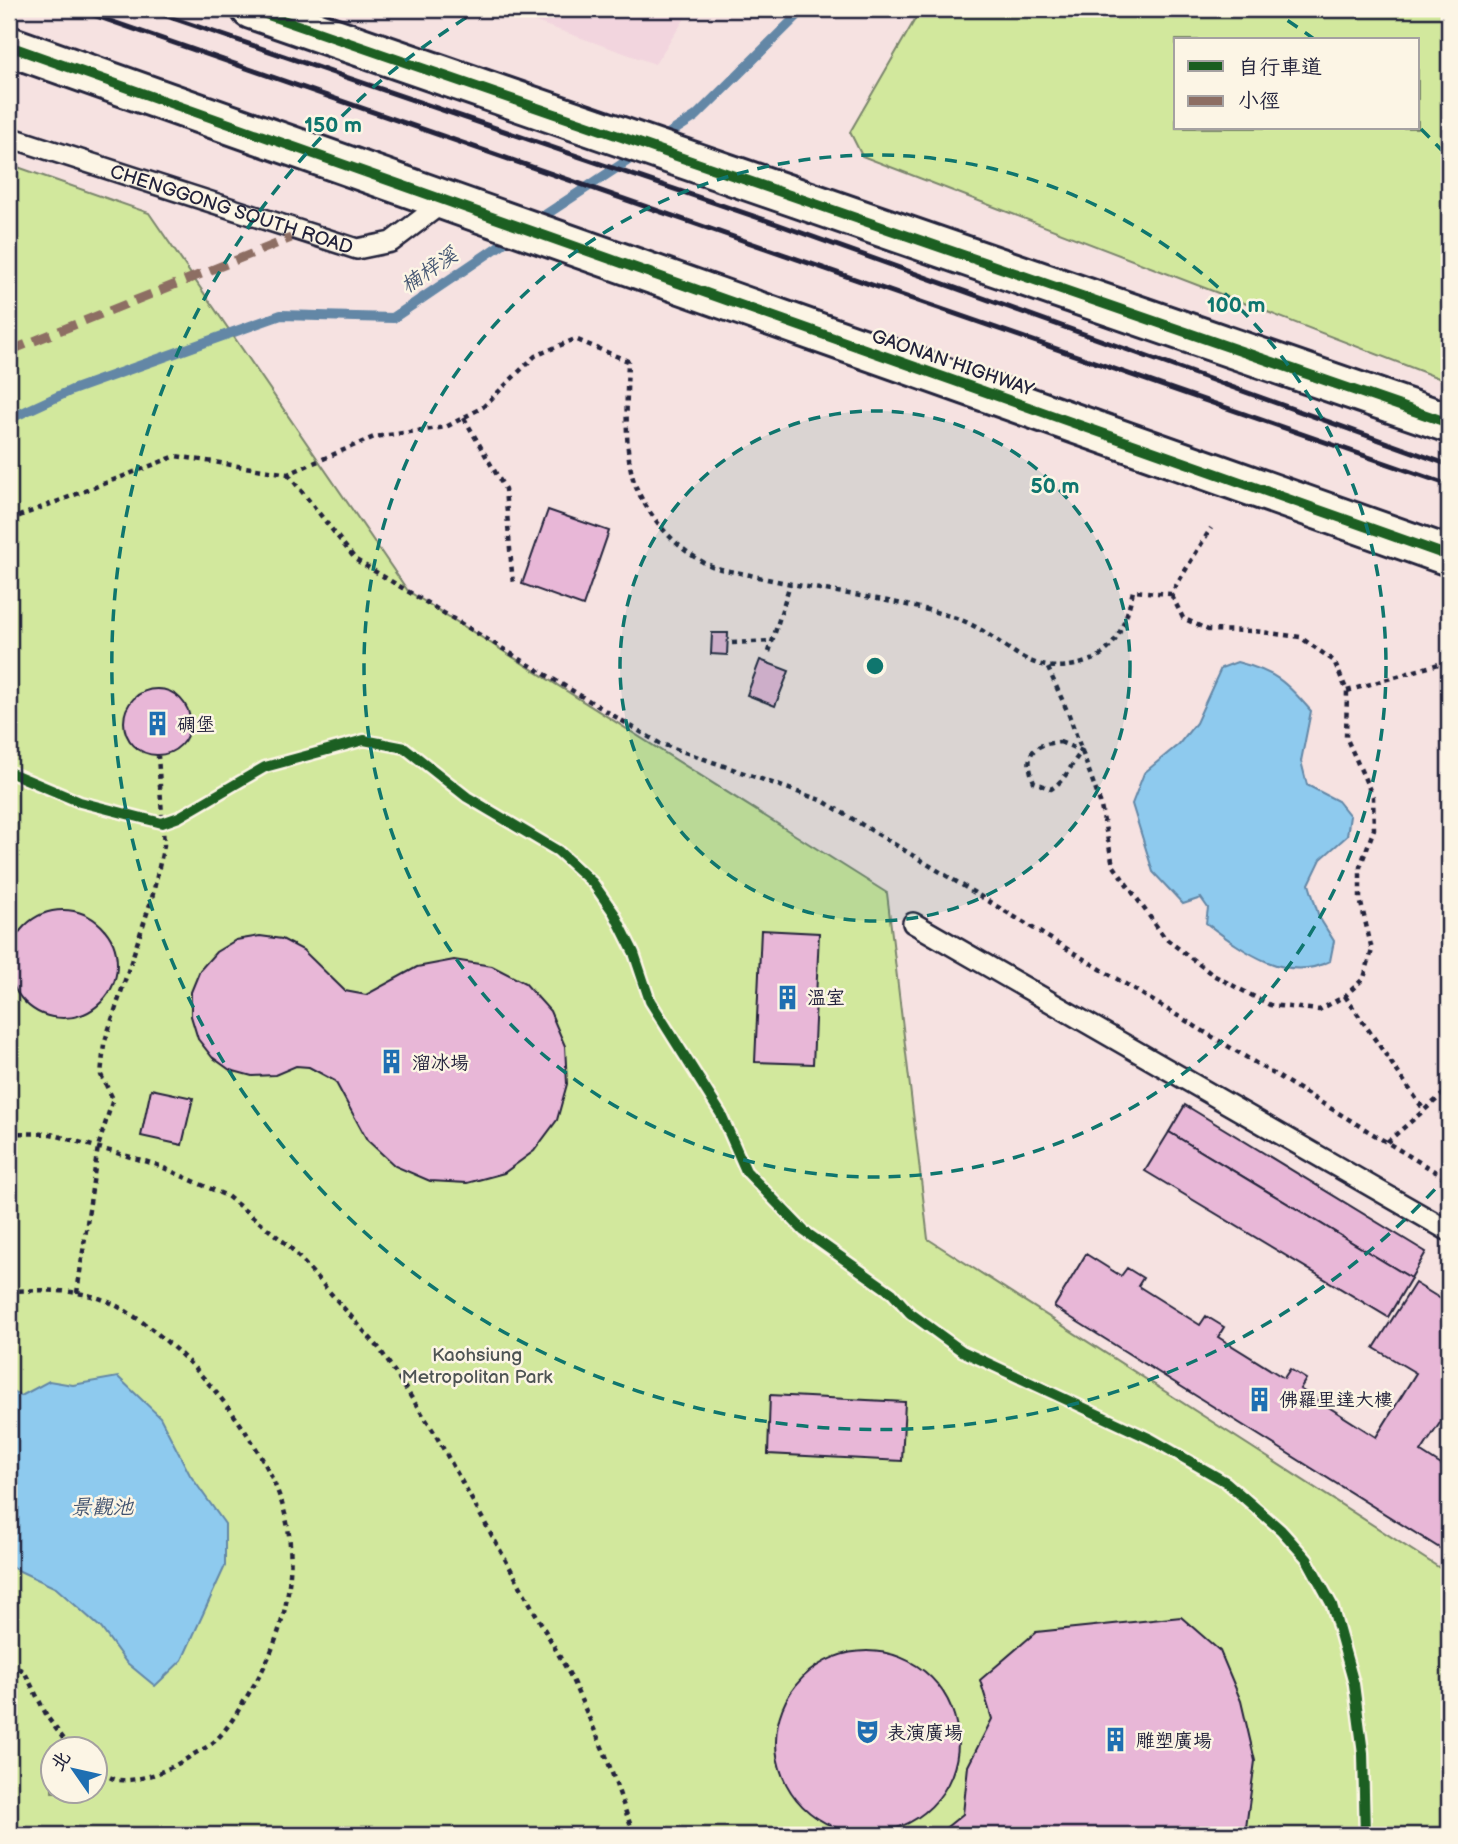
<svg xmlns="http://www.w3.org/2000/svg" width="1458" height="1844" viewBox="0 0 1458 1844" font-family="'Balsamiq Sans','LXGW WenKai TC',sans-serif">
<rect width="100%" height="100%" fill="#f6e2e1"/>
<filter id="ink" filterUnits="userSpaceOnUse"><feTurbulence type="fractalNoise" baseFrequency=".0143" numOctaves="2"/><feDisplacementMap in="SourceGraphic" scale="14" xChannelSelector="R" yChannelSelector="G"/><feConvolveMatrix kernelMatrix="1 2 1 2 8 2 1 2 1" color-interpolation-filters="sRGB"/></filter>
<g filter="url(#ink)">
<path fill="#f2d5de" d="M 499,9 L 691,9 L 655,64 Z"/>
<g fill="#d2e89d" stroke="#7a856c" stroke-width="2" fill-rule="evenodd">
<path d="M 921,9 L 1449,9 L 1449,382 L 862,156 L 850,132 ZM 1176,40 L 1418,40 L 1418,128 L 1176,128 Z"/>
<path d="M 9,164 L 149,213 L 408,591 L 887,893 L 928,1239 L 1449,1574 L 1449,1835 L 9,1835 ZM 52,1750 L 94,1750 L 94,1792 L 52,1792 Z"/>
</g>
<g fill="#8ecaee" stroke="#6387a6" stroke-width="2">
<path d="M 1237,662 C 1276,672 1286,682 1311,711 L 1301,761 L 1307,785 L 1338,801 L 1350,816 L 1347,836 L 1321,859 L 1309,884 L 1319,917 L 1334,941 L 1330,961 C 1285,984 1242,950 1206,923 L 1208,908 L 1201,898 L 1183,904 L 1153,872 L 1132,804 L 1144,773 L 1179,744 L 1196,723 L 1221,668 Z"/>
<path d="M 118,1377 L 160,1417 L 190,1475 L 225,1524 L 225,1566 L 182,1660 L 155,1686 L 126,1662 L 101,1628 L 56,1588 L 9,1566 L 9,1389 L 21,1396 L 49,1381 L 73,1385 Z"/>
</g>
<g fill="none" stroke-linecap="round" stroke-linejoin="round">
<g stroke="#6387a6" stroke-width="10">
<path d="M 659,140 L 696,116 L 804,9"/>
<path d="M 533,223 L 639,153"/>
<path d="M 9,419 L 72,390 L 281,315 L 393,318 L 517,234"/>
</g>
</g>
<g fill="#e8b7d7" stroke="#22223b" stroke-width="2">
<path d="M 548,510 L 609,531 L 583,606 L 522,584 Z"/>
<path d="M 712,633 L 728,633 L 727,655 L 711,654 Z"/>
<path d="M 760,660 L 789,671 L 775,706 L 747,695 Z"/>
<circle cx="157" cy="722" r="33"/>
<circle cx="63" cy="964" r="54"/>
<path d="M 761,930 L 819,933 L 813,1064 L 755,1062 Z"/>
<path d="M 260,936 L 282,939 L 303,950 L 345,991 L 366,995 L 417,967 L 454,960 L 492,966 L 525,983 L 550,1011 L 565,1046 L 567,1084 L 557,1120 L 534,1151 L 504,1173 L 467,1183 L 430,1181 L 395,1166 L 367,1140 L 335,1081 L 309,1067 L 296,1066 L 275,1075 L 252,1076 L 230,1070 L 212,1057 L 198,1039 L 191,1016 L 191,992 L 200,970 L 216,952 L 236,940 Z"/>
<path d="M 151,1089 L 193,1098 L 182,1145 L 141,1136 Z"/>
<path d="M 1185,1105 L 1426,1252 L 1411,1278 L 1169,1132 Z"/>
<path d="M 1169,1132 L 1411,1278 L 1388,1317 L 1145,1171 Z"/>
<path d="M 1086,1254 L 1121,1276 L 1127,1268 L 1143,1278 L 1138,1286 L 1200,1325 L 1206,1316 L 1224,1327 L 1218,1337 L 1284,1378 L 1290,1369 L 1306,1379 L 1300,1389 L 1376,1437 L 1416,1373 L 1374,1348 L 1415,1283 L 1449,1304 L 1449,1409 L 1421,1452 L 1449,1470 L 1449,1554 L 1054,1307 Z"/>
<path d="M 770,1395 L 905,1402 L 902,1461 L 768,1454 Z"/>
<path d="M 1181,1617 L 1220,1651 L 1241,1701 L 1255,1761 L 1245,1835 L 937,1835 L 963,1814 L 968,1766 L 992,1719 L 980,1680 L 1036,1632 Z"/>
<circle cx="867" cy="1742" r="91"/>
</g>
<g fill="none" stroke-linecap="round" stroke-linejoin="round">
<defs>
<g id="lane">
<path id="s1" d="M 9,137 L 357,249 L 391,242 L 445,201"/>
<path d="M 913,923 L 1449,1231"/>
</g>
<g id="primary">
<path d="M 251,9 L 1449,423"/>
<path d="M 9,46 L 1449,556"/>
</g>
</defs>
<use href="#lane" stroke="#22223b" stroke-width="24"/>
<use href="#primary" stroke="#22223b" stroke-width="44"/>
<g stroke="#22223b" stroke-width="4.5" stroke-dasharray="5 5" stroke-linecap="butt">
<path d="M 464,418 L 505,489 L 513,585"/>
<path d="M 288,474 L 356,560 L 659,743 L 823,801 L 1449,1180"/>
<path d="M 9,520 L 176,456 L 288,474 L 374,437 L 446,427 L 483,407 L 535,356 L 575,339 L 628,361 C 627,394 623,457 636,487 C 649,517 677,550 707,564 C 721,571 739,572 754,576 C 821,592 890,597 956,618 C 1006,635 1024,682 1086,662 C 1118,652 1126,620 1133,591 L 1171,594 L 1211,528"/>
<path d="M 732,643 L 773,641"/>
<path d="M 769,652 L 790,584"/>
<path d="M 1048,668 L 1069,715 L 1100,802 L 1113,865 L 1165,938 L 1213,975 L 1270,1005 L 1319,1010 L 1345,996 L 1364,978 L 1372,950 L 1360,899 L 1360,867 L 1374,829 L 1373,797 L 1346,737 L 1347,691 L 1334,661 L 1300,637 L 1254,631 L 1208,630 L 1183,618 L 1171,594"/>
<path d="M 1347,691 L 1449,661"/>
<path d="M 1060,742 L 1082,751 C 1070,765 1067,779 1051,789 L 1034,782 C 1023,754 1032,744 1060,742 Z"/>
<path d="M 1345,996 L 1424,1110"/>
<path d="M 9,1133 L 51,1134 L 155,1164 L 227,1196 L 289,1246 L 379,1348 L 434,1432 L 570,1675 L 606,1756 L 634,1835"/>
<path d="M 1387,1142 L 1449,1089"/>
<path d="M 9,1291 C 43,1290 81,1288 113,1304 C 179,1337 262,1435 283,1507 C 301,1565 285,1634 254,1685 C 243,1702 230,1727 215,1741 C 207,1748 196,1752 188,1758 C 168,1770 142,1782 118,1780 C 111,1779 101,1772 94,1768"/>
<path d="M 77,1293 L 98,1147 L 113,1099 L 101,1075 L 104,1044 L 152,898 L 164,845 L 158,756"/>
<path d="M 9,1665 L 24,1671 L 48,1718 L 72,1750"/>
</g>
<use href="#lane" stroke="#fcf5e5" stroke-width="19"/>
<use href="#primary" stroke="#fcf5e5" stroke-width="38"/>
<g stroke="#22223b" stroke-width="5">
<path d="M 76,9 L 1449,485"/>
<path d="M 146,9 L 777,224 L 1449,465"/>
</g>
<path stroke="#8d6e63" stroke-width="9" stroke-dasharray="18 9" stroke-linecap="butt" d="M 9,351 L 291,238"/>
<defs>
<g id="cycleway">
<path d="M 251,9 L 1449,423"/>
<path d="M 9,46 L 1449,556"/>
<path d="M 9,772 L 80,802 L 162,823 L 179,817 L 265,767 L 364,740 L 405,748 L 467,797 L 558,851 L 593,883 L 614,913 L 634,953 L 650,1001 L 721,1114 L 746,1171 L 804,1231 L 892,1293 L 910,1313 L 962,1351 L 1151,1439 L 1226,1482 L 1281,1530 L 1307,1559 L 1332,1605 L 1354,1684 L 1363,1753 L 1365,1835"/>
</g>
</defs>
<use href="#cycleway" stroke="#fcf5e5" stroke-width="15"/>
<use href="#cycleway" stroke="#1b5e20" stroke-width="10"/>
</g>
</g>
<circle cx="875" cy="666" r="255" fill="#0f766e" fill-opacity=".12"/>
<g fill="none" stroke="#0f766e" stroke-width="3.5" stroke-dasharray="12 9">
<circle cx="875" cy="666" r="255"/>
<circle cx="875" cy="666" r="511"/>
<path d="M1449 1174A766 766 0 1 1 480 9M1270 9A766 766 0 0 1 1314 39M1421 129A766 766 0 0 1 1449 158"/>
</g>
<defs>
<symbol id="building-bare" viewBox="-9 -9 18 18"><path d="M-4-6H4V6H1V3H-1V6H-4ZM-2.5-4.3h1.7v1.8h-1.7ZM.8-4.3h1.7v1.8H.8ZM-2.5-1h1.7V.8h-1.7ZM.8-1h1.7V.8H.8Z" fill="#1f6fb2" stroke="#fcf5e5" stroke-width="2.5" paint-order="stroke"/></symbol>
<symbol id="theatre-bare" viewBox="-9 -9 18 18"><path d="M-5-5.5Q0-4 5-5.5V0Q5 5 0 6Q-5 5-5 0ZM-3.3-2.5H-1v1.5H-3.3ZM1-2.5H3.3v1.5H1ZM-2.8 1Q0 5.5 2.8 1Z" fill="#1f6fb2" stroke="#fcf5e5" stroke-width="2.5" paint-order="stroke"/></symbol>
</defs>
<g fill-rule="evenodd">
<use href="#building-bare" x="140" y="706" width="35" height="35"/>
<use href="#building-bare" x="770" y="980" width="35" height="35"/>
<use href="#building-bare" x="374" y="1044" width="35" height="35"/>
<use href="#building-bare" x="1242" y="1382" width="35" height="35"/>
<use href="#theatre-bare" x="850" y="1714" width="35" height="35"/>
<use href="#building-bare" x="1098" y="1722" width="35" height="35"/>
</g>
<g text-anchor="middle" stroke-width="5" stroke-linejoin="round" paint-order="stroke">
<g font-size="19" fill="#22223b" stroke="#fcf5e5">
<text dy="7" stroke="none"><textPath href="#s1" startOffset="234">CHENGGONG SOUTH ROAD</textPath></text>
<text transform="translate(953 362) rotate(19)" y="7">GAONAN HIGHWAY</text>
</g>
<g font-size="19" fill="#22223b" stroke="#fcf5e5" text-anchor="start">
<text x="177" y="731">碉堡</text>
<text x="807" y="1004">溫室</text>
<text x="412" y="1069">溜冰場</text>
<text x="1279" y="1406">佛羅里達大樓</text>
<text x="887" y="1739">表演廣場</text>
<text x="1136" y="1747">雕塑廣場</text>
</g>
<g font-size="19" fill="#4e5454" stroke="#fcf5e5">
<text x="477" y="1361">Kaohsiung<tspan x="477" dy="22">Metropolitan Park</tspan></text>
</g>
<g font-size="21" font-style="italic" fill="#425471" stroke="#fcf5e5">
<text transform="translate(429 270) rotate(-34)" y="7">楠梓溪</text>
<text x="102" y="1514">景觀池</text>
</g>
</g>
<circle cx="875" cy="666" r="10" fill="#0f766e" stroke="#fcf5e5" stroke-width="3.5"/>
<g font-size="21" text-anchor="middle" font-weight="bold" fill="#0f766e" stroke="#fcf5e5" stroke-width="5" stroke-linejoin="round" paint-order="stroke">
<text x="333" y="132">150 m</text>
<text x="1236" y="312">100 m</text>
<text x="1055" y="493">50 m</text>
</g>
<rect width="1458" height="1844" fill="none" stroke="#fcf5e5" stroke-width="35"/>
<rect x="18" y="18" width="1423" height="1809" fill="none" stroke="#22223b" stroke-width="2.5" filter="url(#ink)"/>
<rect x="1174" y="38" width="245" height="91" fill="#fcf5e5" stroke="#a5a1a1" stroke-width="2"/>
<rect x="1188" y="61" width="35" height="10" fill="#1b5e20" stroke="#a5a1a1" stroke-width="2"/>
<text x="1238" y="74" font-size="21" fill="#22223b">自行車道</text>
<rect x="1188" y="96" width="35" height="10" fill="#8d6e63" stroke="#a5a1a1" stroke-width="2"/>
<text x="1238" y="108" font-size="21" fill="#22223b">小徑</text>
<g transform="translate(74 1770) rotate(304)"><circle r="33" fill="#fcf5e5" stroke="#a5a1a1" stroke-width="2"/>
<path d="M0-5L12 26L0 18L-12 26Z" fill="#1f6fb2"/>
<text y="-10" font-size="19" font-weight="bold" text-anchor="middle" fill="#22223b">北</text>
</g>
</svg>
